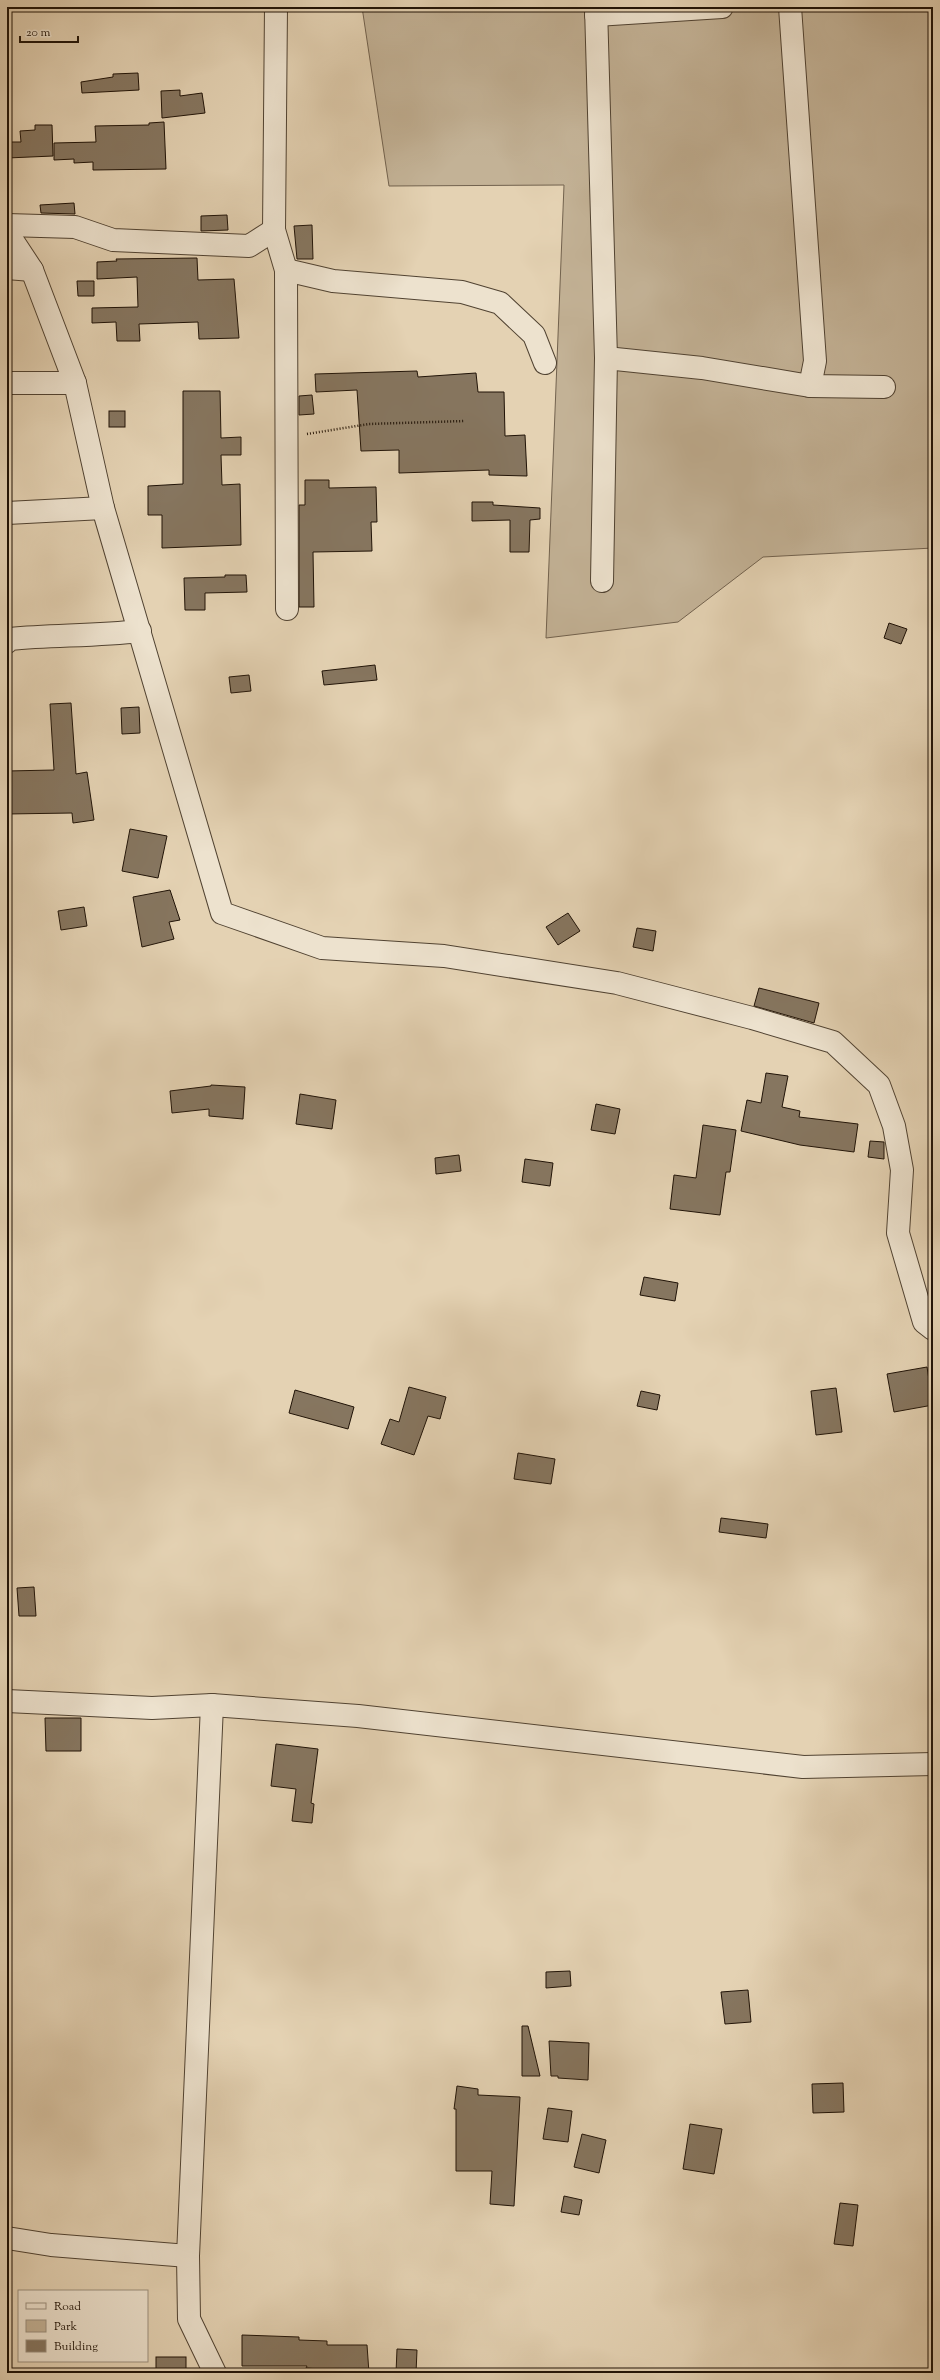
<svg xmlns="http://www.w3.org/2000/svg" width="940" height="2380" viewBox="0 0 940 2380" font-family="'Sorts Mill Goudy',serif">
<rect width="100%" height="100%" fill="#e4d2b3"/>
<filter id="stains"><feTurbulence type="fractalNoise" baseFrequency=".005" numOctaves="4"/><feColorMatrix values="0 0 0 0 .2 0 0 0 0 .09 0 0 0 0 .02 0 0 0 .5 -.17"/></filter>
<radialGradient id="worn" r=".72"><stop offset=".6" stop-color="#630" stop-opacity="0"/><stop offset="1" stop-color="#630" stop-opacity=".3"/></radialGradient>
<path fill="#c3b296" stroke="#72624e" d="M 362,7 L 933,7 L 933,548 L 763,557 L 678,622 L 546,638 L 564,185 L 389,186 Z"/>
<g fill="#867660" stroke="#201307">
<path d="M 138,73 L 139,90 L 82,93 L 81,82 L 113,77 L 113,74 Z"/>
<path d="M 180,90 L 180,96 L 202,93 L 205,113 L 162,118 L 161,91 Z"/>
<path d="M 164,122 L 166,169 L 93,170 L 93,162 L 74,163 L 74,159 L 54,160 L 54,143 L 96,142 L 95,126 L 149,125 L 149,123 Z"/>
<path d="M 35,125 L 52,125 L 53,156 L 7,158 L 7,142 L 21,142 L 20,131 L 35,130 Z"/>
<path d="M 74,203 L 75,214 L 41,213 L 40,205 Z"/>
<path d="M 227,215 L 228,230 L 201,231 L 201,216 Z"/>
<path d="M 312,225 L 313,259 L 297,259 L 294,226 Z"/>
<path d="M 197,258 L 198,280 L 234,279 L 239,338 L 199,339 L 198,322 L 139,324 L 140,341 L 117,341 L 116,322 L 92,323 L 92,308 L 138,307 L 137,277 L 97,279 L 97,262 L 117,261 L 116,259 Z"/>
<path d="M 77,281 L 94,281 L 94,296 L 78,296 Z"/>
<path d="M 417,371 L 418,377 L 476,373 L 478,392 L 504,392 L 505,436 L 525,435 L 527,476 L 489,475 L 489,470 L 399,473 L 399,450 L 361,451 L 357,390 L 316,392 L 315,374 Z"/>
<path d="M 183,391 L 220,391 L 221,438 L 241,437 L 241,455 L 221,455 L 222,485 L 240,484 L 241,545 L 162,548 L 162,515 L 148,515 L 148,486 L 183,484 Z"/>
<path d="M 312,395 L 314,414 L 299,415 L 299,396 Z"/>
<rect x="109" y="411" width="16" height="16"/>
<path d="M 305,480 L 329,480 L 329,488 L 376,487 L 377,522 L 371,522 L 372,551 L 313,552 L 314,607 L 299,607 L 299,505 L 305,505 Z"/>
<path d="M 472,502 L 493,502 L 493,505 L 540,508 L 540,519 L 530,520 L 529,552 L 510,552 L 510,520 L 472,521 Z"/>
<path d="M 225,575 L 246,575 L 247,592 L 205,593 L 205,610 L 185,610 L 184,578 L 225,577 Z"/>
<path d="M 889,623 L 907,629 L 901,644 L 884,638 Z"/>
<path d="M 375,665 L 377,680 L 324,685 L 322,671 Z"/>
<path d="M 249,675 L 251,691 L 231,693 L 229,677 Z"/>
<path d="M 71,703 L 76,774 L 87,772 L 94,820 L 73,823 L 72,813 L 7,814 L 7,771 L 54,770 L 50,704 Z"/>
<path d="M 139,707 L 140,733 L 122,734 L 121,708 Z"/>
<path d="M 130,829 L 167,836 L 158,878 L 122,871 Z"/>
<path d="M 170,890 L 180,920 L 169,922 L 174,939 L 142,947 L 133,897 Z"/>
<path d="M 84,907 L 87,926 L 61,930 L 58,911 Z"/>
<path d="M 568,913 L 580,931 L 558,945 L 546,927 Z"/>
<path d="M 637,928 L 656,931 L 653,951 L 633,947 Z"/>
<path d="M 759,988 L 819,1003 L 814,1023 L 754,1006 Z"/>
<path d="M 766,1073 L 788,1076 L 782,1107 L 800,1111 L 799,1117 L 858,1124 L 854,1152 L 800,1145 L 741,1131 L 747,1100 L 761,1103 Z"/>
<path d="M 211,1085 L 245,1087 L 243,1119 L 209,1116 L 209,1109 L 172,1113 L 170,1091 L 211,1086 Z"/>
<path d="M 300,1094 L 336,1100 L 332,1129 L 296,1124 Z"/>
<path d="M 596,1104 L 620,1109 L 615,1134 L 591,1130 Z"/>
<path d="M 703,1125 L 736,1130 L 730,1172 L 726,1172 L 720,1215 L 670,1209 L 674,1175 L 696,1178 Z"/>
<path d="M 870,1141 L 884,1142 L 884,1159 L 868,1157 Z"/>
<path d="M 459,1155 L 461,1171 L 436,1174 L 435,1158 Z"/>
<path d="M 525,1159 L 553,1163 L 550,1186 L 522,1182 Z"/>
<path d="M 644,1277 L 678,1283 L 675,1301 L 640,1295 Z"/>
<path d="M 927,1367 L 933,1405 L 894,1412 L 887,1374 Z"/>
<path d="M 409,1387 L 446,1397 L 440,1419 L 428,1416 L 414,1455 L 381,1444 L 390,1419 L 399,1422 Z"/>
<path d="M 836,1388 L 842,1432 L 816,1435 L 811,1391 Z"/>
<path d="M 295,1390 L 354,1407 L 348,1429 L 289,1413 Z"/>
<path d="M 641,1391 L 660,1395 L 657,1410 L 637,1406 Z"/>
<path d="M 518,1453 L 555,1459 L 551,1484 L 514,1479 Z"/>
<path d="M 721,1518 L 768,1524 L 766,1538 L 719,1532 Z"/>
<path d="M 34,1587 L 36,1616 L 19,1616 L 17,1588 Z"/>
<path d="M 45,1718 L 81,1718 L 81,1751 L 46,1751 Z"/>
<path d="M 276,1744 L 318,1749 L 311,1803 L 314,1804 L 312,1823 L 292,1821 L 296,1789 L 271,1786 Z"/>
<path d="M 570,1971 L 571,1986 L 546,1988 L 546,1972 Z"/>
<path d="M 748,1990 L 751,2022 L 725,2024 L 721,1992 Z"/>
<path d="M 522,2026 L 528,2026 L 540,2076 L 522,2076 Z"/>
<path d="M 549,2041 L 589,2043 L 588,2080 L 558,2078 L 558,2076 L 551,2076 Z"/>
<path d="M 843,2083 L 844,2112 L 813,2113 L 812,2084 Z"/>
<path d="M 457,2086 L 478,2089 L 478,2095 L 520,2097 L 514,2206 L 490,2204 L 492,2171 L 456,2171 L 456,2109 L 454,2109 Z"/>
<path d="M 548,2108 L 572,2111 L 568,2142 L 543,2139 Z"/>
<path d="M 690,2124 L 722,2129 L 714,2174 L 683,2169 Z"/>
<path d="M 582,2134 L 606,2140 L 599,2173 L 574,2167 Z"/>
<path d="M 564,2196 L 582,2200 L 579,2215 L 561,2212 Z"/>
<path d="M 840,2203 L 858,2205 L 853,2246 L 834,2244 Z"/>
<path d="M 242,2335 L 299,2337 L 299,2340 L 327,2341 L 327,2345 L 367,2345 L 369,2373 L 333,2373 L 333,2370 L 306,2368 L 307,2366 L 242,2366 Z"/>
<path d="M 397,2349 L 417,2350 L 416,2373 L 396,2373 Z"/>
<rect x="156" y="2357" width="30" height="16"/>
</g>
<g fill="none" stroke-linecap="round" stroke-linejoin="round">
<defs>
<g id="minor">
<path d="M 276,7 L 274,230 L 286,270 L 287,609"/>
<path d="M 596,7 L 606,358 L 602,581"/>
<path d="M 790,7 L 815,361 L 810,386"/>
<path d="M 596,15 L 722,7"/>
<path d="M 7,225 L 75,227 L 113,240 L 249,246 L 274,230"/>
<path d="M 7,232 L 32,270 L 75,383 L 103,508 L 222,913 L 322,948 L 444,956 L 617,983 L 752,1018 L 833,1042 L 879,1085 L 894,1126 L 902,1170 L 898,1233 L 924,1322 L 933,1329"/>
<path d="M 7,268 L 32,270"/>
<path d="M 286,270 L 333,281 L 462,292 L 500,303 L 534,335 L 545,363"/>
<path d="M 606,358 L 702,368 L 810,386 L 884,387"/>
<path d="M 7,383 L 75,383"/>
<path d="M 7,513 L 103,508"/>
<path d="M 7,642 L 10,639 C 53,635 96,636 140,631"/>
<path d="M 7,1701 L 152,1708 L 212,1705 L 358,1716 L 803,1767 L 933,1764"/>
<path d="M 212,1705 L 188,2256 L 189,2319 L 215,2373"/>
<path d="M 7,2238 L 51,2245 L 188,2256"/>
</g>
</defs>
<use href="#minor" stroke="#514332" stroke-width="24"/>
<path stroke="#201307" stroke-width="2.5" stroke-dasharray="1 2" stroke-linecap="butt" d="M 307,434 L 369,424 L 465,421"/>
<use href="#minor" stroke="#ede2ce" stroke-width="22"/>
</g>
<rect width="940" height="2380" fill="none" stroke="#e4d2b3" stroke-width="24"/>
<rect x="8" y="8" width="924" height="2364" fill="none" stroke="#201307" stroke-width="2"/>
<rect x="12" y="12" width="916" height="2356" fill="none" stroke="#201307"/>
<rect x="18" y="2290" width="130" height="72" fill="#ede2ce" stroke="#9b8f7e"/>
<rect x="26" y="2303" width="20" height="6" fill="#ede2ce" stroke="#9b8f7e"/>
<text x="54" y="2310" font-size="12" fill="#201307">Road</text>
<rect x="26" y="2320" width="20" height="12" fill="#c3b296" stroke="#9b8f7e"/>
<text x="54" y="2330" font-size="12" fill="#201307">Park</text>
<rect x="26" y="2340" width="20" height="12" fill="#867660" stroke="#9b8f7e"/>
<text x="54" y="2350" font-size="12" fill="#201307">Building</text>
<path d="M20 36v6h58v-6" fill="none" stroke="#201307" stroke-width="2"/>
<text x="26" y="36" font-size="12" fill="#201307" stroke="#ede2ce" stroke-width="3" paint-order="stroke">20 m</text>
<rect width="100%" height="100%" filter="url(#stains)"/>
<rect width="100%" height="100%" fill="url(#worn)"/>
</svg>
